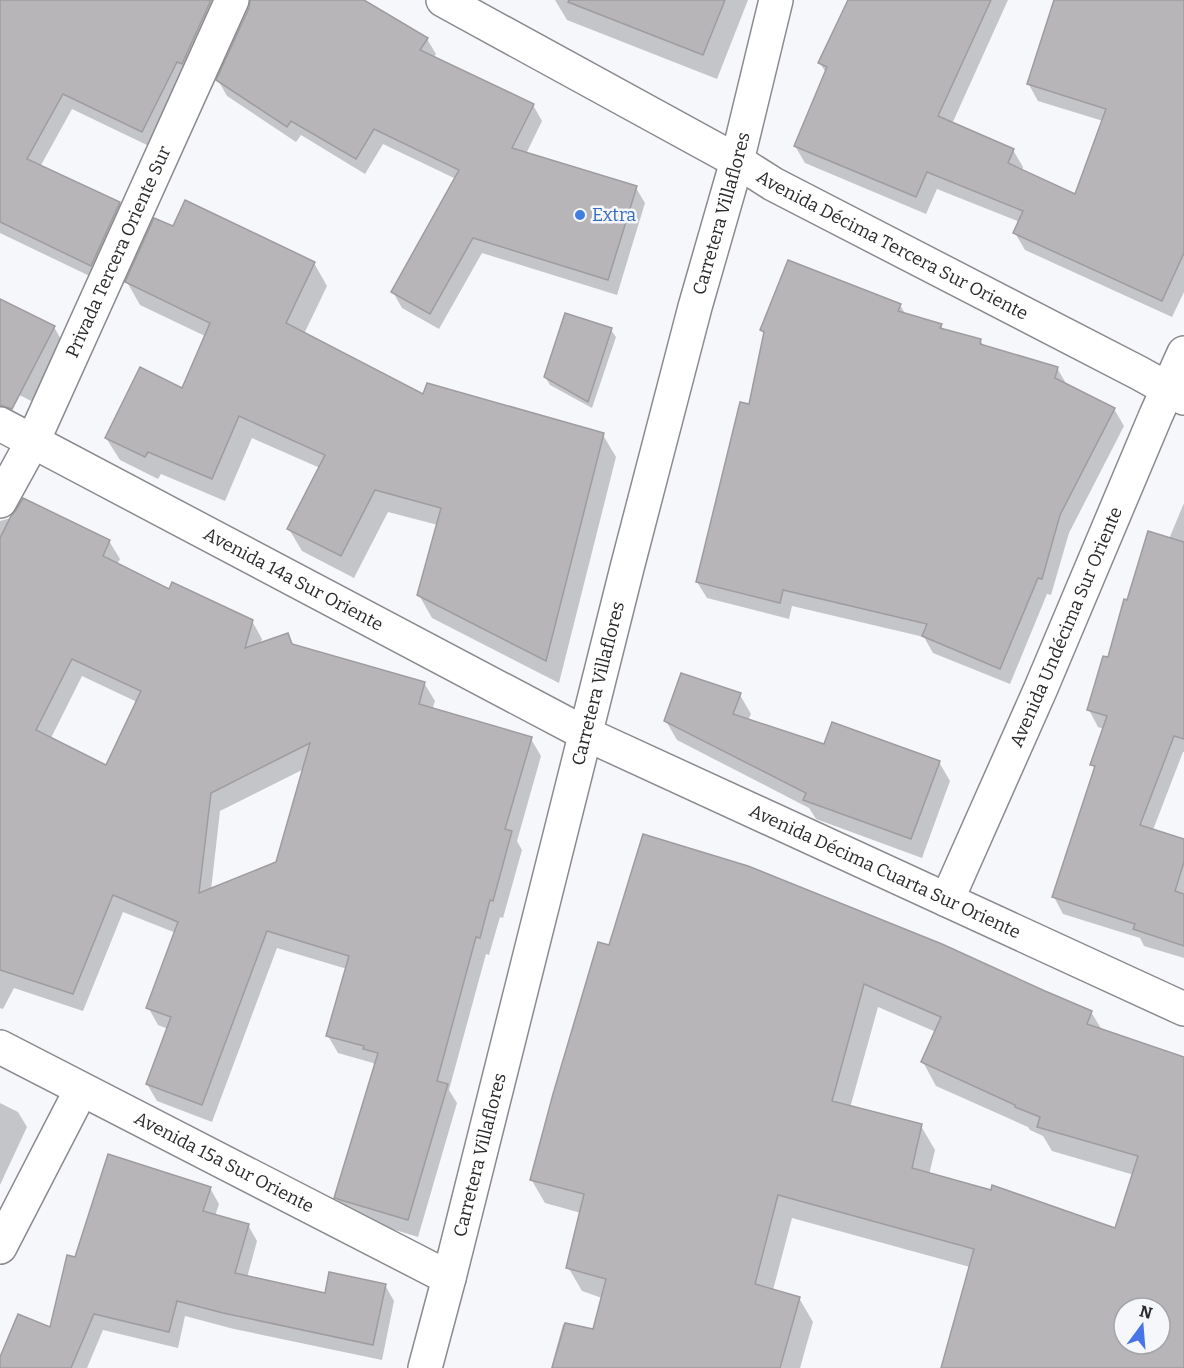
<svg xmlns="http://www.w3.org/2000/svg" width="1184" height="1368" viewBox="0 0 1184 1368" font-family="Bitter,serif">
<rect width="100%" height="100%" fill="#f6f7fb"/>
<g fill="#0003" fill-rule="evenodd">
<path d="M 0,0 L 219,0 L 151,147 L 72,109 L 40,167 L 119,203 L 128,219 L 100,281 L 0,233 Z"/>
<path d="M 275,0 L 359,0 L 427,39 L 436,54 L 433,58 L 533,105 L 542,121 L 526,154 L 636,188 L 645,203 L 617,295 L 482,253 L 439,329 L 402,308 L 393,292 L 456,179 L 383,144 L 365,174 L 301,135 L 296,142 L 227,96 L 218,80 Z"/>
<path d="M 555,0 L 748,0 L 717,79 L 567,20 Z"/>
<path d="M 855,0 L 1008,0 L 952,124 L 1013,150 L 1023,167 L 1022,171 L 1075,196 L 1103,121 L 1038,101 L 1028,83 L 1056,0 L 1184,0 L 1184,292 L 1172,317 L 1025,250 L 1015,233 L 1020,222 L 937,189 L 926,214 L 805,163 L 795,146 L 826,73 L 820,63 Z"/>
<path d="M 173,228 L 314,263 L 327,286 L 304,334 L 424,397 L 603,435 L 616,457 L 559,683 L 432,618 L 419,595 L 438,525 L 388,512 L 354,578 L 302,551 L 289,529 L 320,468 L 252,438 L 225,501 L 161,474 L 158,479 L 120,460 L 106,438 L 183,390 L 205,336 L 140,305 L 127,282 Z"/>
<path d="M 0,301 L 54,327 L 63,343 L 33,402 L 0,385 Z"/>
<path d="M 900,305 L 906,315 L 941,325 L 944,331 L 980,340 L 984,346 L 1057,368 L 1067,385 L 1114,409 L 1124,426 L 1069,533 L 1051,595 L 1047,594 L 1010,684 L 933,653 L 924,637 L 792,606 L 789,619 L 707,598 L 697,582 L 750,406 L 765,336 L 762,330 Z"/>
<path d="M 611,330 L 616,337 L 592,408 L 550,385 L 545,377 Z"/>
<path d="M 1184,503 L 1184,752 L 1183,752 L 1153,830 L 1184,840 L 1184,958 L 1144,946 L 1140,938 L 1063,914 L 1054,897 L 1095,770 L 1092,764 L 1104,729 L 1098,727 L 1089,710 L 1109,659 L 1128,602 L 1169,539 Z"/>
<path d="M 11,518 L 109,541 L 120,559 L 117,565 L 170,591 L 252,621 L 262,639 L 260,644 L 287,635 L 294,646 L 424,683 L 435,701 L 432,710 L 531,739 L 541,756 L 517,841 L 522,850 L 503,918 L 500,917 L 489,955 L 486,954 L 449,1090 L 457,1103 L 418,1237 L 346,1215 L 336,1198 L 375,1066 L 373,1063 L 338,1053 L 328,1036 L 347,969 L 277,948 L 212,1122 L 157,1101 L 147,1084 L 168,1029 L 158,1025 L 148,1007 L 176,933 L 123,912 L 83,1011 L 14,988 L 3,1009 L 0,1008 L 0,521 ZM 82,676 L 137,702 L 106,767 L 51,738 ZM 304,769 L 277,863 L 211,890 L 220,811 Z"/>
<path d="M 740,695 L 751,714 L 748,720 L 825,746 L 939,762 L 950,781 L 922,858 L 816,819 L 809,808 L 677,740 L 666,721 Z"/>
<path d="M 599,944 L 1091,1012 L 1102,1030 L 1184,1058 L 1184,1368 L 942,1368 L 970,1267 L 792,1218 L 773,1290 L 799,1298 L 813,1322 L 800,1368 L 551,1368 L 563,1324 L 594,1331 L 602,1298 L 582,1291 L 568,1267 L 581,1213 L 545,1203 L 531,1179 ZM 878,1007 L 936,1032 L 923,1062 L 936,1086 L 1028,1127 L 1030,1130 L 1043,1136 L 1052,1151 L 1134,1175 L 1116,1230 L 929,1175 L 935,1150 L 921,1126 L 850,1108 ZM 1124,1308 L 1160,1308 L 1160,1344 L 1124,1344 Z"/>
<path d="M 0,1103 L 18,1112 L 27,1127 L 0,1185 Z"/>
<path d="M 210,1188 L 219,1204 L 215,1216 L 248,1225 L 257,1241 L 247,1278 L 326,1295 L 385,1285 L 394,1301 L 382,1360 L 234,1329 L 185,1316 L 178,1348 L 103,1330 L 87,1368 L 0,1368 L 0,1361 L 51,1329 L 76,1259 Z"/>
</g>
<g fill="#b8b5b8" stroke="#9f9c9f" stroke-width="1.5" fill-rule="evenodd">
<path d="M 0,0 L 211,0 L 182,64 L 177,62 L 142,132 L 63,94 L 27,159 L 120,202 L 91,266 L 0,222 Z"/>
<path d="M 250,0 L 364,0 L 428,38 L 420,50 L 534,104 L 512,148 L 637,186 L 608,280 L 473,238 L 430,314 L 391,292 L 459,170 L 374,129 L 356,159 L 291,121 L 287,127 L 216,80 L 249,8 Z"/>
<path d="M 569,0 L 725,0 L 703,55 L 568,2 Z"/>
<path d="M 848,0 L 991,0 L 938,116 L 1014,149 L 1008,163 L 1075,194 L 1106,109 L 1027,84 L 1054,0 L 1184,0 L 1184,253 L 1162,301 L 1013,233 L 1023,211 L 927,172 L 916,197 L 794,146 L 827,67 L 818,63 Z"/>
<path d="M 185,200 L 315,262 L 286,323 L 423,394 L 427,383 L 604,433 L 546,661 L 417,595 L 441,508 L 375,490 L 341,556 L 287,529 L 325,455 L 239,416 L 212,479 L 148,452 L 145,457 L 105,438 L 140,367 L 182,388 L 210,323 L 125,282 L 154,218 L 173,226 Z"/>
<path d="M 788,260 L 901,304 L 898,311 L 942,324 L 940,328 L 981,339 L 980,344 L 1058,367 L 1055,378 L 1115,408 L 1060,515 L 1042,579 L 1038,578 L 1000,669 L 922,636 L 927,624 L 783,590 L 780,603 L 696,582 L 740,402 L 749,404 L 764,332 L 760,330 Z"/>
<path d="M 0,299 L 55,326 L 12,409 L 0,405 Z"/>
<path d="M 565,313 L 612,328 L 588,402 L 544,377 Z"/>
<path d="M 23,498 L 110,540 L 103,556 L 169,589 L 172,582 L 253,620 L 245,648 L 288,633 L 292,644 L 425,682 L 419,704 L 532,737 L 505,829 L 512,831 L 493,901 L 490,900 L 480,938 L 476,937 L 437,1081 L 448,1084 L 408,1220 L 334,1198 L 378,1053 L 363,1049 L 364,1046 L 326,1036 L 349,956 L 267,931 L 202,1105 L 146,1084 L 171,1017 L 146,1008 L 178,922 L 113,895 L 73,994 L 0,970 L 0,538 L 11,516 L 16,510 ZM 72,659 L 141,691 L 106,765 L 36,730 ZM 310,743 L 276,862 L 199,893 L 211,793 Z"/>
<path d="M 1148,531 L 1184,542 L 1184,739 L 1174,736 L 1140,825 L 1184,839 L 1184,862 L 1175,891 L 1184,894 L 1184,946 L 1133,929 L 1135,924 L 1052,897 L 1095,766 L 1090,765 L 1107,716 L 1087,710 L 1103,656 L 1108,657 L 1124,599 L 1127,600 Z"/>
<path d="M 681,673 L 741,693 L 733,714 L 824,744 L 832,722 L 940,761 L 911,839 L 803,800 L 806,793 L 664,721 Z"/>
<path d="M 643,834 L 748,866 L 942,944 L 1045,991 L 1092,1011 L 1087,1024 L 1184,1057 L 1184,1368 L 941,1368 L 974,1249 L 778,1195 L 755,1284 L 800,1297 L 780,1368 L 552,1368 L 565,1323 L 593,1329 L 606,1279 L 566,1268 L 584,1194 L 530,1180 L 553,1094 L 598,942 L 609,945 ZM 864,984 L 941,1017 L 921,1062 L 1015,1105 L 1015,1107 L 1040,1117 L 1037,1127 L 1138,1156 L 1115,1228 L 992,1185 L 991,1190 L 912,1168 L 922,1124 L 832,1101 ZM 1124,1308 L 1160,1308 L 1160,1344 L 1124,1344 Z"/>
<path d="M 108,1154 L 211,1187 L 203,1211 L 249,1224 L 235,1273 L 325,1293 L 329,1272 L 386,1284 L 373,1345 L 223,1313 L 177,1301 L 169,1332 L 94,1314 L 71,1368 L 0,1368 L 0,1357 L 18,1314 L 50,1327 L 67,1255 L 75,1257 Z"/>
</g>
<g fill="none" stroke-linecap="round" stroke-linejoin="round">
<defs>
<g id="minor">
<path id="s1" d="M 443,0 L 737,161 L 773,184 L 1139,373 L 1184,398"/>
<path id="s2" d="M 0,424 L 586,734 L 1184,1009"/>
<path id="s3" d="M 0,501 L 33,441 L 232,0"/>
<path id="s4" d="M 947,900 L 1041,688 L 1156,415 L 1184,353"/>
<path id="s5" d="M 0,1047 L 449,1278"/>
<path d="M 0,1247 L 81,1090"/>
</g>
<g id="secondary">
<path id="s6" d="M 425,1368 L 449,1278 L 627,568 L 695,307 L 737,161 L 776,0"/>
</g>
</defs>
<use href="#minor" stroke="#8b8b8f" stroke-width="36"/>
<use href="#secondary" stroke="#8b8b8f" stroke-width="36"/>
<use href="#minor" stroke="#fff" stroke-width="33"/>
<use href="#secondary" stroke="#fff" stroke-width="33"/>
</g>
<circle fill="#3f7fe0" stroke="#f6f7fb" stroke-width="2" cx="580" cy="215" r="6"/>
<g text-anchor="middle" stroke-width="5" stroke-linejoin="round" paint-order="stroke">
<g font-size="18" fill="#2a2a2c" stroke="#f6f7fb">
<text dy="6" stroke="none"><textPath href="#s6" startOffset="1192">Carretera Villaflores</textPath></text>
<text dy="6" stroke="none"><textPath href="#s1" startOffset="512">Avenida Décima Tercera Sur Oriente</textPath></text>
<text dy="6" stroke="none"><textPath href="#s3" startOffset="276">Privada Tercera Oriente Sur</textPath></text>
<text dy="6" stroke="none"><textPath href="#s2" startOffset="332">Avenida 14a Sur Oriente</textPath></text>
<text dy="6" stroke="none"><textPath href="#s4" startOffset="298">Avenida Undécima Sur Oriente</textPath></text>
<text dy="6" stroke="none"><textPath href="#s6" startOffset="706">Carretera Villaflores</textPath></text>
<text dy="6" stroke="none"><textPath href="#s2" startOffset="992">Avenida Décima Cuarta Sur Oriente</textPath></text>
<text dy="6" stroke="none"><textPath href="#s6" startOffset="220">Carretera Villaflores</textPath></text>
<text dy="6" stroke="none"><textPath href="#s5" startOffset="252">Avenida 15a Sur Oriente</textPath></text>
</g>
<g font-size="18" fill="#366cbe" stroke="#f6f7fb" text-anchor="start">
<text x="592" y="221">Extra</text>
</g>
</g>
<g transform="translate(1142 1326) rotate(16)"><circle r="28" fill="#f6f7fb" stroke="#a4a5a8" stroke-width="1.5"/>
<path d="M0-4.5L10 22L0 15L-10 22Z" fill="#4775e7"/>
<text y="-9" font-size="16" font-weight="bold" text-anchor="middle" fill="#2a2a2c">N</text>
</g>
</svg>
